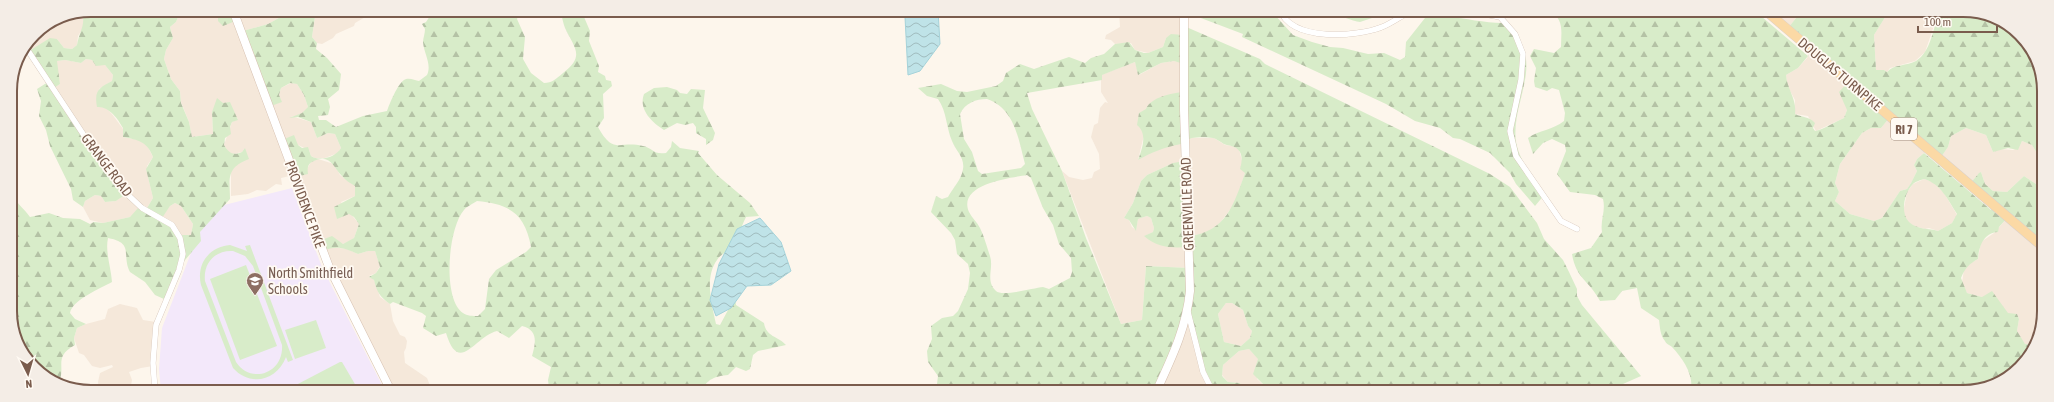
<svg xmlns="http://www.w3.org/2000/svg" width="2054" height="402" viewBox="0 0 2054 402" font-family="'Asap Condensed',sans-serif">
<defs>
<pattern id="forest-firs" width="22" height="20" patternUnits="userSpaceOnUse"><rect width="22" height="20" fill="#d8ecc9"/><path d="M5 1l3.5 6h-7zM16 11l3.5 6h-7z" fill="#b4c2a5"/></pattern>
<pattern id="water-waves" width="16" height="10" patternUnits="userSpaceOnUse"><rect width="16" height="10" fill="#bfe3e8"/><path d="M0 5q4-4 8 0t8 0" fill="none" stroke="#a0bbbe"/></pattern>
</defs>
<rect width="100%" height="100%" fill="#fdf6ec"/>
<g fill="#f5e8da">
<path d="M 181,10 L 189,13 L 195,10 L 215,10 L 218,14 L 235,10 L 293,10 L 268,24 L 243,31 L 279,95 L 281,88 L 291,83 L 297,84 L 304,95 L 308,107 L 307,110 L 297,116 L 291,116 L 311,122 L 317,138 L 328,133 L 335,134 L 341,148 L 338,153 L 325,158 L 315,158 L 311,156 L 309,150 L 298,145 L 294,175 L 281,178 L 282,185 L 276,184 L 266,191 L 257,190 L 248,194 L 231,196 L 231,170 L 237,163 L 245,148 L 242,152 L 233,154 L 229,153 L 224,145 L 232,122 L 238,119 L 219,101 L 212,112 L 213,134 L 192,137 L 189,122 L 181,102 L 180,91 L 171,79 L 164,59 L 166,50 L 173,38 L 170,27 L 176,22 Z"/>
<path d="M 316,10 L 359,10 L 367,16 L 355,23 L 354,26 L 336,34 L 333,38 L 322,44 L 317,43 L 312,37 Z"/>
<path d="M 1119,10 L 1185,10 L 1183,35 L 1166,38 L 1163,47 L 1148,53 L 1135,50 L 1131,43 L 1115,44 L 1111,40 L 1105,39 L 1106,35 L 1120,27 Z"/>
<path d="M 1766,11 L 1798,11 L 1796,18 L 1788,29 Z"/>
<path d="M 1889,11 L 1939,11 L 1925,52 L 1915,61 L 1890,68 L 1887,72 L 1884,70 L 1876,70 L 1874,35 Z"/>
<path d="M 82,12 L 84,17 L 83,28 L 78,36 L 77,45 L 72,49 L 64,48 L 57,39 L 29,51 L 25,46 L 34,33 L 60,16 Z"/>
<path d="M 1810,50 L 1847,81 L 1847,110 L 1844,118 L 1816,131 L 1808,116 L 1795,114 L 1795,100 L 1787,85 L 1786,75 L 1798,68 L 1807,58 Z"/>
<path d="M 86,59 L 92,60 L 96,65 L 105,65 L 113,75 L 112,81 L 99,89 L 98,107 L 105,107 L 112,114 L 123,129 L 123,137 L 139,140 L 146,143 L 153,157 L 147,166 L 148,177 L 153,198 L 147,208 L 130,217 L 103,223 L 90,220 L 83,207 L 85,201 L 95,195 L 101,196 L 105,202 L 116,201 L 126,193 L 54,88 L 60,84 L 56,61 L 65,60 L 81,63 Z"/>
<path d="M 1174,61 L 1184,63 L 1183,92 L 1142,129 L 1144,135 L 1138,160 L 1147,154 L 1169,145 L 1182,143 L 1192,138 L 1214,138 L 1225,145 L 1233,146 L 1239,149 L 1245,173 L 1235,203 L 1220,223 L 1206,233 L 1189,236 L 1173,163 L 1147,175 L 1141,181 L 1133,203 L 1124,218 L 1129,220 L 1132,227 L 1136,230 L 1138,219 L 1147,216 L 1151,218 L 1154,228 L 1153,232 L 1145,236 L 1189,246 L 1190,268 L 1146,266 L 1142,320 L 1121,324 L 1062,171 L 1069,177 L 1083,180 L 1092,178 L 1094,172 L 1100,169 L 1099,154 L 1091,137 L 1094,125 L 1098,123 L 1100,108 L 1105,102 L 1108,103 L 1101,92 L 1101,75 L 1135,62 L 1139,75 L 1161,63 Z"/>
<path d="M 1890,117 L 1926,151 L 1917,159 L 1914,165 L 1917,171 L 1911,183 L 1907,189 L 1900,191 L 1882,218 L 1874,221 L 1850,214 L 1835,201 L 1839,192 L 1835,183 L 1840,164 L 1862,133 L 1871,128 L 1881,128 Z"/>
<path d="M 1966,128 L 1986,135 L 1993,152 L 1999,149 L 2013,150 L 2019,147 L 2022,141 L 2032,145 L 2043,163 L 2043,172 L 2039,183 L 2036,184 L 2024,176 L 2007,192 L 1993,191 L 1985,184 L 1981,172 L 1970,184 L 1939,159 L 1948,147 L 1951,136 Z"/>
<path d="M 318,159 L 334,164 L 340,175 L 355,186 L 355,196 L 341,202 L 359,224 L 354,238 L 350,241 L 343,244 L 338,242 L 319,241 L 295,177 L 307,169 L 311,162 Z"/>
<path d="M 1924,179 L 1933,182 L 1944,193 L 1957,215 L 1952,223 L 1938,231 L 1929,228 L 1925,229 L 1914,226 L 1908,222 L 1903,213 L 1907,192 L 1913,184 Z"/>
<path d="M 175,203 L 181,206 L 193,224 L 191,235 L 178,235 L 161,218 L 170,206 Z"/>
<path d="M 2008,217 L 2043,247 L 2043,322 L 2035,346 L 2025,344 L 2021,339 L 2017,331 L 2019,319 L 2017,314 L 2008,314 L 1982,297 L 1967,293 L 1962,283 L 1964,269 L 1969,264 L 1978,259 L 1981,242 L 1994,233 Z"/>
<path d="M 332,247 L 347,249 L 358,254 L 368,251 L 375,251 L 380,266 L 376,273 L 369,276 L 374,280 L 380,297 L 390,304 L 393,321 L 400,335 L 405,337 L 407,341 L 406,348 L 404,352 L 405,363 L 427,378 L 431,388 L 429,391 L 391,391 L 323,251 Z"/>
<path d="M 1226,303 L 1232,303 L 1243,310 L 1248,326 L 1252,331 L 1250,338 L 1241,346 L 1224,342 L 1218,314 Z"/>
<path d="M 120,304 L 137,308 L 143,320 L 156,322 L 153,366 L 141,368 L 129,372 L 132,380 L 130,391 L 99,391 L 98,382 L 100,373 L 113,367 L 112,365 L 100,368 L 92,366 L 84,355 L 79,353 L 74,338 L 77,328 L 86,324 L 105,319 L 108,309 Z"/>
<path d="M 1188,317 L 1213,392 L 1156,392 Z"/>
<path d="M 1249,349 L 1258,358 L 1257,379 L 1267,388 L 1285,383 L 1284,389 L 1270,392 L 1245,392 L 1240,383 L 1228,382 L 1222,375 L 1223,365 L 1239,351 Z"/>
</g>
<path fill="#f3e8fa" d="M 292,188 L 322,267 L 385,391 L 161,391 L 159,369 L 162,328 L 208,209 Z"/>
<g fill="#d8ecc9" fill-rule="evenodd">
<path d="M 230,245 L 247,251 L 245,246 L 250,245 L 293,360 L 288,362 L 286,357 C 277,381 250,387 233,368 L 201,285 C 196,264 209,247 230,245 ZM 233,251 L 245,256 L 253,266 L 282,345 C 284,373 251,385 236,362 L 205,281 C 203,263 215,250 233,251 Z"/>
<path d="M 246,265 L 277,346 L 240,360 L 210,279 Z"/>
<path d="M 316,320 L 326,348 L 295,359 L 285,330 Z"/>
<path d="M 340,362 L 342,362 L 359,391 L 297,391 L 294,386 Z"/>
</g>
<g fill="url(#forest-firs)" fill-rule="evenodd">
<path d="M 91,10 L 181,10 L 176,22 L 170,27 L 173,38 L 166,50 L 164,59 L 171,79 L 180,91 L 181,103 L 189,122 L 192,137 L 213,134 L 212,112 L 217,98 L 223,103 L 230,102 L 238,120 L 232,122 L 230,127 L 231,134 L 225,138 L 224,145 C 229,153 233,156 242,152 L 245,148 L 249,159 C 225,168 230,180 230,199 L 200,232 L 201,241 L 180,266 L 164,299 L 155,295 L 145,282 L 130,272 C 121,255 135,243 108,238 C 105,252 111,267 112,282 C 101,288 72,300 70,313 L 75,319 L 86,324 L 77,328 L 74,338 L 75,345 C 53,357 66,366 59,382 L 37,372 L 12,327 L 11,190 C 13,201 24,208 30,217 L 49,213 L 63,218 L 80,219 L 90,224 L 94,222 L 103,223 L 130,217 L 139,207 L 147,208 L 153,198 L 146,169 L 153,157 C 147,141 138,140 123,137 L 123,128 C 118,119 109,106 97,107 C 94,90 99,88 112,81 L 113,75 L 105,65 L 96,66 L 92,60 L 86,59 L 81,63 L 65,60 L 57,61 L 60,84 L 54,88 L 126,194 L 116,201 L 105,202 L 101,196 L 95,195 L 85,201 L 83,207 L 73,200 L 71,189 L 50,146 L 46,130 L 39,116 L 41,101 L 37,89 L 48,82 L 29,51 L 50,38 L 57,39 L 64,48 L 72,49 L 77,45 C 79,32 86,25 82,12 ZM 175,203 L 181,206 L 193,224 L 191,235 L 179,235 L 162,218 L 170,206 Z"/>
<path d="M 215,10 L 235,10 L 238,20 L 223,26 L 218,21 L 218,14 Z"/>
<path d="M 293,10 L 316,10 L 312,37 L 317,43 L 316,49 L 327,58 L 341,74 L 339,90 L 328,99 L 330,107 L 328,115 L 318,116 L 319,120 L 326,120 L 336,127 L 363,116 L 387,111 C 390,103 397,85 404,80 C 408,77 415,80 419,81 L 427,75 C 432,64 424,54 423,42 C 423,38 425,34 425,29 L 422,24 L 426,22 L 434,10 L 521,10 L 517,19 L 525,37 L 523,59 L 531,73 L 544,83 C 552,83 556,79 563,73 C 585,56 575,49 565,28 C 563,23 562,16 560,10 L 581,10 L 590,31 L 589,41 L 599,66 L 598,72 L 605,76 L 606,80 L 611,81 L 612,86 L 603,94 L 604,118 L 598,127 C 614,156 619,140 643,146 C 653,148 653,155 666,153 L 671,147 L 672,141 L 680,148 L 699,151 L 698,153 L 717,175 L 750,203 L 759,216 L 746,217 C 741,227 736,244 728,250 C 724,254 720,255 717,260 C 704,278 712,305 716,324 L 720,325 L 735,297 L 736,305 L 764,323 C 766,337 778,336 786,345 L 758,351 L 753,355 L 750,369 L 746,371 L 736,367 L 728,375 C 717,376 705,379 703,391 L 560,391 L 556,388 L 549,388 L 548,380 L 551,367 L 532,356 C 536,342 538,330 522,326 L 509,338 L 497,331 C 475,336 459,376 446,333 L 436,336 L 423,328 L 426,316 L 422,313 L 393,302 L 390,304 C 379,296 377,292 374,280 L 369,277 L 376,273 L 380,267 L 375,251 L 368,251 L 358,254 C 345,248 336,245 323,251 L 319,241 L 332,236 L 343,244 L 354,238 L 359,224 L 354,217 L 349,214 L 337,219 L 334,207 L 355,196 L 355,186 C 350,183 345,180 342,176 C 334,168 330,153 314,161 C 308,163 307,168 308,174 L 295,177 L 282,140 L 294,135 L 298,145 L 302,148 L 308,147 L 311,156 C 320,162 336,157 341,148 L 335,134 L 328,133 L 317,138 L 311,122 L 298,117 L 289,118 L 302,113 L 308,107 L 304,95 L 297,84 L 290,83 L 281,88 L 279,95 L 282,102 L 271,106 L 243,31 L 268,24 ZM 477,201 C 509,204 525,213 531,247 L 526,252 L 496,270 L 489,279 L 485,309 L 478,316 C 473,316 467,316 463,313 C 442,299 448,228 464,210 C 467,206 473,204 477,201 Z"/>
<path d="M 1185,10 L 1238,10 L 1239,16 L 1244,18 L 1260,15 L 1274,14 L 1293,35 L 1312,42 L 1330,47 L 1343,48 L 1368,54 L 1384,53 L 1400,60 L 1405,57 L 1406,42 L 1425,18 C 1432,18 1440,16 1447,17 C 1466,18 1484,23 1503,23 C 1509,31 1521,41 1524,50 C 1534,79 1509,115 1517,146 C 1521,163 1535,180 1545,194 L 1535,206 L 1516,184 L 1510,173 L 1490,153 L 1460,139 L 1453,138 L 1440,128 L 1415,121 L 1386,104 L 1242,37 L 1243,34 L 1185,12 Z"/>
<path d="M 1330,10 L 1393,11 L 1360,22 C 1353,21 1335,15 1330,10 Z"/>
<path d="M 1548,11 L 1755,11 L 1808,56 L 1798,68 L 1786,75 C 1787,89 1797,99 1795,114 C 1803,118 1809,116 1815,123 L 1813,128 L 1815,131 C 1823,130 1836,121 1844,118 L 1847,110 L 1839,92 L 1848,82 L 1890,117 L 1881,128 L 1871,128 L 1862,133 L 1840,164 L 1835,183 L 1839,192 L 1835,201 L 1850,214 L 1874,221 L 1882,218 L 1900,191 L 1907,189 L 1911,183 L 1917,171 L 1914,165 L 1917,159 L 1924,153 L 1991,210 L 1994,206 L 1970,184 L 1979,173 L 1981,172 L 1985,184 L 1993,191 L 2007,192 L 2024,176 L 2036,184 L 2039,183 L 2043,172 L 2043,247 L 2008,217 L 1999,227 L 1998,232 C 1983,233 1979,247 1978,259 C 1969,264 1965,268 1961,278 L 1967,293 L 1982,297 L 1992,291 L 2008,313 L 2017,314 L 2019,319 L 2017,331 L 2025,344 L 2035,346 L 2033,351 L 2017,372 L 1968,392 L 1691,392 C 1694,374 1683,359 1672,347 C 1670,345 1666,344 1665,341 C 1660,335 1660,327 1659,320 L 1641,308 L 1637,288 L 1622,291 L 1615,300 L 1600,301 C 1589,280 1576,279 1572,254 L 1591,248 L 1602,232 C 1600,220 1606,211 1603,199 L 1595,195 L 1570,192 L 1557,174 L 1566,151 L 1565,145 L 1552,139 L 1543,143 L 1533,154 L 1528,138 C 1539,130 1553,130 1564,121 L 1565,113 L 1559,90 L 1552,88 L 1547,91 L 1535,87 L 1534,81 L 1536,68 L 1530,56 L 1534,49 L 1554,53 L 1561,47 C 1561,32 1565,18 1548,11 ZM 1924,179 C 1941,184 1948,200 1957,214 L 1952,223 L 1938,231 C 1929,228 1917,230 1909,222 C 1900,213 1904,193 1913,184 C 1915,182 1920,180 1924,179 Z"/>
<path d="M 1798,11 L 1889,11 L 1874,35 L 1876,70 L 1884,70 L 1887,72 C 1894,64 1907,66 1916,61 C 1931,52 1934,26 1939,11 L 1974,11 L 2020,33 L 2042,75 L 2043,163 L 2032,145 L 2022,141 L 2018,150 L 2008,148 L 1993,152 L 1986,135 L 1966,128 L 1951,136 L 1948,147 L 1941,157 L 1789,27 L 1796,18 Z"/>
<path d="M 1184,26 L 1260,59 L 1265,64 L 1490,174 L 1510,187 L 1537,223 L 1544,239 L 1563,260 L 1569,272 L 1577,289 L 1577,296 L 1582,305 L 1641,376 L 1605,392 L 1270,392 L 1284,389 L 1285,384 L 1267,388 L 1253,374 L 1258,359 L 1249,349 L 1239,351 L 1223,365 L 1222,376 L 1228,382 L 1240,383 L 1245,392 L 1213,392 L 1210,387 L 1189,318 L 1156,392 L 936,392 L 938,376 L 928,362 L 927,351 L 932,339 L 931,326 L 942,318 L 953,316 L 958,311 L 968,289 L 970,273 L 968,264 L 957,254 L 955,240 L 951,233 L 931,212 L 936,196 L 942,199 L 948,197 C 952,189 962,179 963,169 C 965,158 956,151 952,141 C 946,127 947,112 938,99 L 927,96 L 918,88 L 941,84 L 957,91 L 967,92 L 996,86 L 1003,81 L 1006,73 L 1020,64 L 1034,69 L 1069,57 L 1085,63 L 1091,58 L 1104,54 L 1115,44 L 1129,42 L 1135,50 L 1144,53 L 1148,53 L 1163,47 L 1166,38 L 1171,34 L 1183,35 ZM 1174,61 L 1184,64 L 1183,92 C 1172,93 1151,97 1146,109 L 1139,113 L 1137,125 C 1148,134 1142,149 1138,160 C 1152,152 1165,147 1181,144 C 1185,143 1188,139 1192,138 C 1197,137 1208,137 1213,138 C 1218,139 1222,144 1227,145 C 1241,147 1244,155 1240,169 L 1245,173 C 1234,204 1226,232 1189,236 L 1185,161 L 1173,163 L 1147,175 L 1141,181 L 1133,203 L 1124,218 L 1129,220 L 1136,231 L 1138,219 L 1147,216 L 1151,218 L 1154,228 L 1153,232 L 1144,236 C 1158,248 1171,248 1189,247 L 1190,268 L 1146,266 L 1142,320 L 1121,324 L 1086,238 L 1062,171 L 1032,109 L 1027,93 L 1102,80 L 1102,75 L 1135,62 L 1138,75 L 1161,63 ZM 987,99 C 1015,109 1018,138 1025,164 L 1021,168 L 982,174 L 978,171 L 972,152 L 964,139 L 960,114 C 965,103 976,99 987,99 ZM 1027,175 L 1031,178 L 1043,208 L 1053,225 L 1059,244 L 1071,258 L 1072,272 L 1070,278 L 1049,289 L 1043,287 C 1033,288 1002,297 996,291 C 985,281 994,268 990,256 C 987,247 984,236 980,228 C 977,222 972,218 969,212 C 957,184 1010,178 1027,175 ZM 1226,303 L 1232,303 L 1243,310 L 1248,326 L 1252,331 L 1250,338 L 1241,346 L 1224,342 L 1218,314 Z"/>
<path d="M 667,87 L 677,90 L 680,93 L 687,94 L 691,89 L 705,90 L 703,108 L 715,133 L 713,140 L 706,145 L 706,139 L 696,133 L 696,127 L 693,123 L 685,125 L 677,123 L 664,130 C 653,123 638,110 644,94 L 654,88 Z"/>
</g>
<g fill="url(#water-waves)" stroke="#a5d3da">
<path d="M 907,10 L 938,10 L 940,44 L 920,71 L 908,75 L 905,17 Z"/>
<path d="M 760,218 L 781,242 L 791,271 L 771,285 L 747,286 L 731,308 L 716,316 L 710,300 L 719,264 L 737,229 Z"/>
</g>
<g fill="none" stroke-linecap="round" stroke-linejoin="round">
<defs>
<g id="minor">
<path d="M 1280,10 C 1292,42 1357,37 1382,27 C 1392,23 1401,16 1411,11"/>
<path d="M 1468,11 L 1500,17 L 1515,34 L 1523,54 L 1521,80 L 1510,131 L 1516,156 L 1561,221 L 1577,229"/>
<path d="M 25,46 L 91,146 L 127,194 L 142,208 L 172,225 L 180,238 L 183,254 L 179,270 L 156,325 L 153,363 L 155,391"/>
<path d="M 1188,312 L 1203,372 L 1213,392"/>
</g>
<g id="secondary">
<path d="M 233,10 L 329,267 L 391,391"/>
<path d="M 1156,392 C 1172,357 1186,329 1190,291 L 1184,110 L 1184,10"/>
</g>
<path id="primary" d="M 1766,11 L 2043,247"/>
</defs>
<use href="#minor" stroke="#d1beb0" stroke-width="6"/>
<use href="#secondary" stroke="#d6c0b0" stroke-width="9"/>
<use href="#primary" stroke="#dad1cd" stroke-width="10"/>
<use href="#minor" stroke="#fff" stroke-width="5.5"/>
<use href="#secondary" stroke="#fff" stroke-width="8"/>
<use href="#primary" stroke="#fbd9a5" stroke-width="9"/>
</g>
<defs>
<symbol id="school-pin" viewBox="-11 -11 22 30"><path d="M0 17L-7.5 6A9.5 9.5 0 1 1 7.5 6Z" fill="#8d6e63" stroke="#fffaf3"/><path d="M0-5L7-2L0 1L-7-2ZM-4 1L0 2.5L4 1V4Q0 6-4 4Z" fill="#fff"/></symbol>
</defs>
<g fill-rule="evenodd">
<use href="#school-pin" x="245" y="271" width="20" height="27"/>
</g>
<g text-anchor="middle" stroke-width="3.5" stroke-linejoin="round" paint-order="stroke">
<rect fill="#fffaf3" stroke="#a28b7f" stroke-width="1" x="1891" y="118" width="26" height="22" rx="3"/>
<g font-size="13" font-weight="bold" fill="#7a5c4d">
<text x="1904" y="134">RI 7</text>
</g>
<g font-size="14" fill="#7a5c4d" stroke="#fffaf3">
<text transform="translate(1840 74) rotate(40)" y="5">DOUGLAS TURNPIKE</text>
<text transform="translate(107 165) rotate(53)" y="5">GRANGE ROAD</text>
<text transform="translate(305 204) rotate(70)" y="5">PROVIDENCE PIKE</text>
<text transform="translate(1187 204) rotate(-92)" y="5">GREENVILLE ROAD</text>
</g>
<g font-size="14" fill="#785e54" stroke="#fffaf3" text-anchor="start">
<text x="268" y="278">North Smithfield<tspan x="268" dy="16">Schools</tspan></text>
</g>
</g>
<path d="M0 0H2054V402H0ZM91 17H1963A74 74 0 0 1 2037 91V311A74 74 0 0 1 1963 385H91A74 74 0 0 1 17 311V91A74 74 0 0 1 91 17Z" fill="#f4ede6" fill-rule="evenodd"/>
<path fill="none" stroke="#7a5c4d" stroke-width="2" d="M91 17H1963A74 74 0 0 1 2037 91V311A74 74 0 0 1 1963 385H91A74 74 0 0 1 17 311V91A74 74 0 0 1 91 17Z"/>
<g transform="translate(28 374) rotate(175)" stroke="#fffaf3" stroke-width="3" paint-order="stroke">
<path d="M0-3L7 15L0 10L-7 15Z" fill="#7a5c4d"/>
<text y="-6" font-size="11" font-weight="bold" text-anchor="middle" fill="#7a5c4d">N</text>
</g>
<path d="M1918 26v6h79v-6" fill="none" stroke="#7a5c4d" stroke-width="2"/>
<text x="1924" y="26" font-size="12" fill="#7a5c4d" stroke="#fffaf3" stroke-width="3" paint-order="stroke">100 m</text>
</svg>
